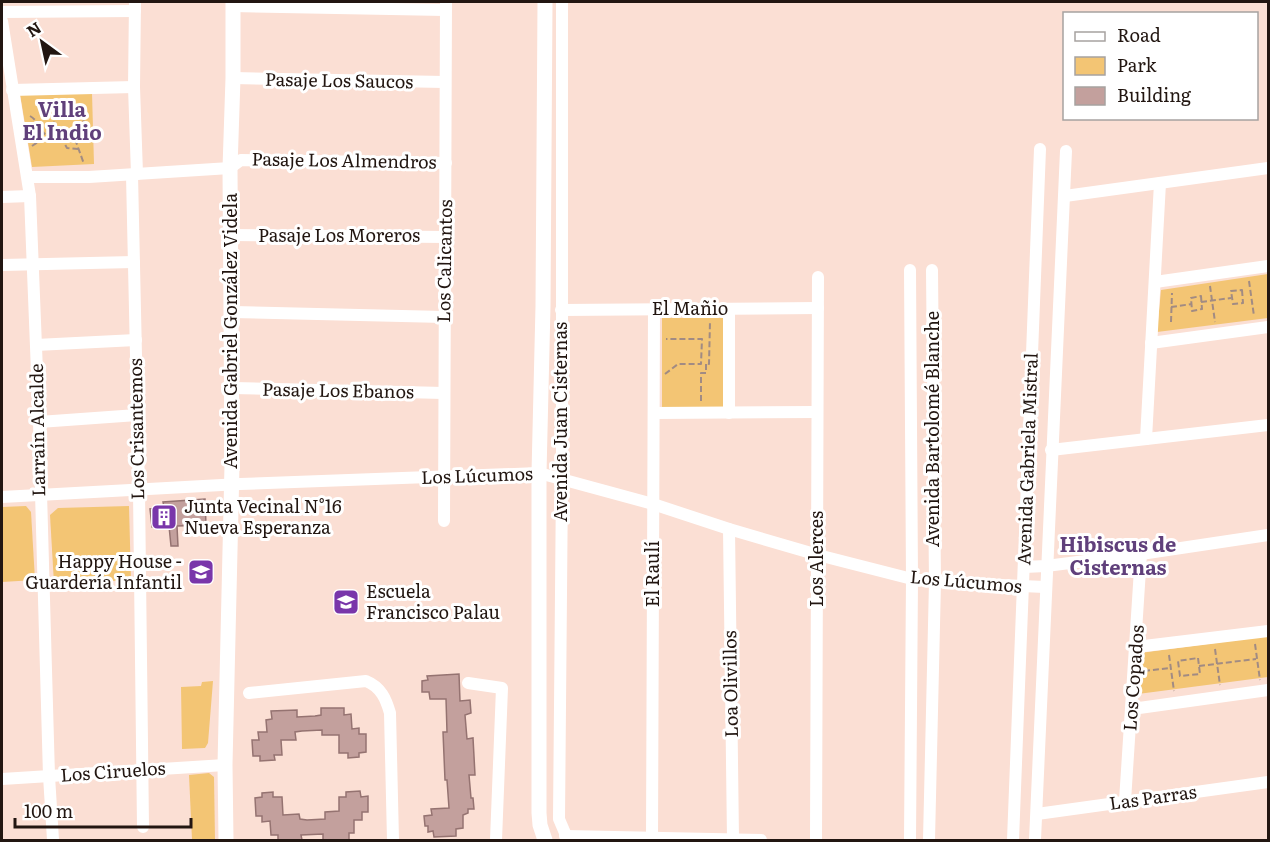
<svg xmlns="http://www.w3.org/2000/svg" width="1270" height="842" viewBox="0 0 1270 842" font-family="Literata,serif">
<rect width="100%" height="100%" fill="#fbdfd4"/>
<g fill="#f3c574">
<path d="M 92,93 L 94,164 L 32,167 L 20,94 Z"/>
<path d="M 1268,274 L 1268,318 L 1157,332 L 1161,290 Z"/>
<path d="M 662,318 L 725,318 L 724,407 L 662,407 Z"/>
<path d="M 26,506 L 31,512 L 35,580 L 2,582 L 2,507 Z"/>
<path d="M 129,506 L 131,580 L 54,584 L 50,515 L 58,508 Z"/>
<path d="M 1268,636 L 1268,677 L 1138,694 L 1140,653 Z"/>
<path d="M 213,681 L 208,743 L 205,748 L 182,749 L 181,687 L 201,686 L 202,682 Z"/>
<path d="M 209,773 L 214,777 L 215,840 L 192,840 L 189,775 Z"/>
</g>
<g fill="#c3a09d" stroke="#957371" stroke-width="1.5">
<path d="M 205,499 L 206,525 L 177,526 L 178,546 L 171,546 L 169,526 L 152,527 L 150,509 L 164,507 L 163,502 Z"/>
<path d="M 459,674 L 460,701 L 470,700 L 471,713 L 465,715 L 467,739 L 473,738 L 475,775 L 469,775 L 471,798 L 473,798 L 474,809 L 468,809 L 468,813 L 463,815 L 463,828 L 456,829 L 456,836 L 434,837 L 433,831 L 428,832 L 428,826 L 425,826 L 424,816 L 432,815 L 431,809 L 449,808 L 447,780 L 445,780 L 443,732 L 447,732 L 446,699 L 430,699 L 429,692 L 422,692 L 422,681 L 428,680 L 427,676 Z"/>
<path d="M 321,708 L 344,708 L 344,715 L 351,714 L 352,729 L 359,728 L 359,734 L 366,734 L 366,752 L 359,753 L 359,757 L 348,758 L 348,753 L 339,753 L 339,735 L 322,735 L 322,730 L 302,731 L 295,732 L 296,740 L 281,740 L 282,755 L 274,755 L 275,760 L 260,761 L 260,756 L 253,756 L 252,740 L 259,740 L 258,732 L 267,732 L 266,720 L 272,719 L 271,711 L 297,710 L 297,717 L 315,716 L 321,715 Z"/>
<path d="M 360,791 L 361,797 L 368,796 L 368,812 L 362,812 L 362,820 L 354,820 L 354,833 L 349,833 L 349,840 L 323,840 L 323,834 L 301,835 L 302,840 L 278,840 L 278,835 L 271,835 L 270,821 L 262,822 L 262,816 L 256,816 L 255,798 L 262,797 L 262,793 L 273,792 L 273,797 L 282,797 L 283,815 L 299,814 L 300,819 L 307,820 L 325,819 L 325,812 L 339,811 L 339,797 L 346,797 L 346,792 Z"/>
</g>
<g fill="none" stroke-linecap="round" stroke-linejoin="round">
<g stroke="#a18b83" stroke-width="2" stroke-dasharray="6 3" stroke-linecap="butt">
<path d="M 30,116 C 44,124 41,146 63,135 L 54,124 L 55,111 C 64,103 77,105 83,116 C 85,128 82,138 70,140 L 63,135"/>
<path d="M 61,137 L 67,148 L 78,149"/>
<path d="M 75,139 L 84,164"/>
<path d="M 32,146 L 45,137"/>
<path d="M 1249,281 L 1254,316"/>
<path d="M 1210,286 L 1215,322"/>
<path d="M 1242,290 L 1243,303 L 1233,304 L 1231,291 Z"/>
<path d="M 1201,296 L 1202,309 L 1192,311 L 1191,298 Z"/>
<path d="M 1201,302 L 1231,298"/>
<path d="M 1171,307 L 1192,304"/>
<path d="M 1171,322 L 1172,293"/>
<path d="M 665,374 L 678,364 L 701,364 L 702,339 L 666,339"/>
<path d="M 701,401 L 701,373 L 706,373 L 706,363 L 709,364 L 710,321"/>
<path d="M 1255,644 L 1260,680"/>
<path d="M 1215,649 L 1220,685"/>
<path d="M 1169,655 L 1174,691"/>
<path d="M 1198,658 L 1200,674 L 1180,676 L 1178,661 Z"/>
<path d="M 1199,666 L 1256,659"/>
<path d="M 1144,671 L 1171,668"/>
</g>
<g stroke="#fff" stroke-width="12">
<path d="M 135,2 L 134,87 L 137,174"/>
<path d="M 562,2 L 562,480 L 559,819 L 568,840"/>
<path d="M 233,6 L 445,10"/>
<path d="M 2,12 L 135,11"/>
<path d="M 2,21 L 30,196 L 39,422 L 49,776 L 53,840"/>
<path d="M 233,78 L 445,82"/>
<path d="M 12,90 L 134,87"/>
<path d="M 132,175 L 139,491 L 143,827"/>
<path d="M 28,177 L 89,177 L 230,168 L 241,160 L 446,163"/>
<path d="M 1065,196 L 1268,168"/>
<path d="M 2,197 L 30,196"/>
<path d="M 232,235 L 446,237"/>
<path d="M 2,265 L 134,262"/>
<path d="M 910,270 L 912,579 L 910,840"/>
<path d="M 1155,282 L 1268,266"/>
<path d="M 729,309 L 729,413"/>
<path d="M 561,310 L 818,308"/>
<path d="M 233,312 L 444,317"/>
<path d="M 1151,343 L 1268,327"/>
<path d="M 36,345 L 136,340"/>
<path d="M 233,388 L 444,393"/>
<path d="M 654,413 L 816,412"/>
<path d="M 39,422 L 137,415"/>
<path d="M 1146,439 L 1160,183"/>
<path d="M 1051,450 L 1268,425"/>
<path d="M 2,497 L 240,484 L 539,473 L 653,504 L 729,529 L 818,555 L 912,579 L 935,582 L 1045,587"/>
<path d="M 444,521 L 446,2"/>
<path d="M 729,529 L 733,839"/>
<path d="M 1024,567 L 1046,566 L 1141,554 L 1268,535"/>
<path d="M 1136,647 L 1268,631"/>
<path d="M 468,683 L 502,688 L 496,840"/>
<path d="M 249,693 L 366,681 C 381,687 386,699 390,713 L 393,840"/>
<path d="M 1132,709 L 1268,690"/>
<path d="M 2,779 L 225,765"/>
<path d="M 1125,801 L 1141,554"/>
<path d="M 1037,814 L 1268,782"/>
<path d="M 565,836 L 761,840"/>
<path d="M 652,839 L 654,309"/>
<path d="M 816,840 L 818,277"/>
<path d="M 929,840 L 935,582 L 932,270"/>
<path d="M 1013,840 L 1040,149"/>
<path d="M 1035,840 L 1066,151"/>
</g>
<g stroke="#fff" stroke-width="15">
<path d="M 226,840 L 225,765 L 232,465 L 230,168 L 233,78 L 233,2"/>
<path d="M 545,840 L 540,825 L 539,813 L 539,473 L 543,306 L 545,2"/>
</g>
</g>
<defs>
<symbol id="building-square" viewBox="-11 -11 22 22"><rect x="-9" y="-9" width="18" height="18" rx="4" fill="#7936aa" stroke="#fff"/><path d="M-4-6H4V6H1V3H-1V6H-4ZM-2.5-4.3h1.7v1.8h-1.7ZM.8-4.3h1.7v1.8H.8ZM-2.5-1h1.7V.8h-1.7ZM.8-1h1.7V.8H.8Z" fill="#fff"/></symbol>
<symbol id="school-square" viewBox="-11 -11 22 22"><rect x="-9" y="-9" width="18" height="18" rx="4" fill="#7936aa" stroke="#fff"/><path d="M0-5L7-2L0 1L-7-2ZM-4 1L0 2.5L4 1V4Q0 6-4 4Z" fill="#fff"/></symbol>
</defs>
<g fill-rule="evenodd">
<use href="#building-square" x="149" y="502" width="30" height="30"/>
<use href="#school-square" x="186" y="557" width="30" height="30"/>
<use href="#school-square" x="331" y="587" width="30" height="30"/>
</g>
<g text-anchor="middle" stroke-width="6" stroke-linejoin="round" paint-order="stroke">
<g font-size="18" fill="#221611" stroke="#fff">
<text transform="translate(339 81) rotate(1)" y="6">Pasaje Los Saucos</text>
<text transform="translate(344 161) rotate(1)" y="6">Pasaje Los Almendros</text>
<text x="339" y="242">Pasaje Los Moreros</text>
<text transform="translate(445 261) rotate(-89)" y="6">Los Calicantos</text>
<text x="690" y="315">El Mañio</text>
<text transform="translate(231 331) rotate(-90)" y="6">Avenida Gabriel González Videla</text>
<text transform="translate(338 391) rotate(1)" y="6">Pasaje Los Ebanos</text>
<text transform="translate(561 422) rotate(-90)" y="6">Avenida Juan Cisternas</text>
<text transform="translate(137 429) rotate(-91)" y="6">Los Crisantemos</text>
<text transform="translate(933 429) rotate(-90)" y="6">Avenida Bartolomé Blanche</text>
<text transform="translate(38 430) rotate(-91)" y="6">Larraín Alcalde</text>
<text transform="translate(1028 459) rotate(-88)" y="6">Avenida Gabriela Mistral</text>
<text transform="translate(477 476) rotate(-2)" y="6">Los Lúcumos</text>
<text transform="translate(817 559) rotate(-90)" y="6">Los Alerces</text>
<text transform="translate(653 574) rotate(-90)" y="6">El Raulí</text>
<text transform="translate(966 582) rotate(5)" y="6">Los Lúcumos</text>
<text transform="translate(1134 678) rotate(-86)" y="6">Los Copados</text>
<text transform="translate(731 684) rotate(-91)" y="6">Loa Olivillos</text>
<text transform="translate(113 772) rotate(-4)" y="6">Los Ciruelos</text>
<text transform="translate(1153 798) rotate(-8)" y="6">Las Parras</text>
</g>
<g font-size="18" fill="#221611" stroke="#fff" text-anchor="start">
<text x="184" y="513">Junta Vecinal N°16<tspan x="184" dy="21">Nueva Esperanza</tspan></text>
<text x="182" y="568" text-anchor="end">Happy House -<tspan x="182" dy="21">Guardería Infantil</tspan></text>
<text x="366" y="598">Escuela<tspan x="366" dy="21">Francisco Palau</tspan></text>
</g>
<g font-size="20" font-weight="bold" fill="#60407b" stroke="#fff">
<text x="62" y="117">Villa<tspan x="62" dy="23">El Indio</tspan></text>
<text x="1118" y="552">Hibiscus de<tspan x="1118" dy="23">Cisternas</tspan></text>
</g>
</g>
<rect width="1270" height="842" fill="none" stroke="#221611" stroke-width="6"/>
<rect x="1063" y="12" width="195" height="108" fill="#ffffff" stroke="#a7a2a0" stroke-width="1.5"/>
<rect x="1075" y="32" width="30" height="9" fill="#ffffff" stroke="#a7a2a0" stroke-width="1.5"/>
<text x="1117" y="42" font-size="18" fill="#221611">Road</text>
<rect x="1075" y="57" width="30" height="18" fill="#f3c574" stroke="#a7a2a0" stroke-width="1.5"/>
<text x="1117" y="72" font-size="18" fill="#221611">Park</text>
<rect x="1075" y="87" width="30" height="18" fill="#c3a09d" stroke="#a7a2a0" stroke-width="1.5"/>
<text x="1117" y="102" font-size="18" fill="#221611">Building</text>
<g transform="translate(42 42) rotate(327)" stroke="#ffffff" stroke-width="4.5" paint-order="stroke">
<path d="M0-4.5L10 22L0 15L-10 22Z" fill="#221611"/>
<text y="-9" font-size="16" font-weight="bold" text-anchor="middle" fill="#221611">N</text>
</g>
<path d="M15 818v9h176v-9" fill="none" stroke="#221611" stroke-width="3"/>
<text x="24" y="818" font-size="18" fill="#221611" stroke="#ffffff" stroke-width="4.5" paint-order="stroke">100 m</text>
</svg>
